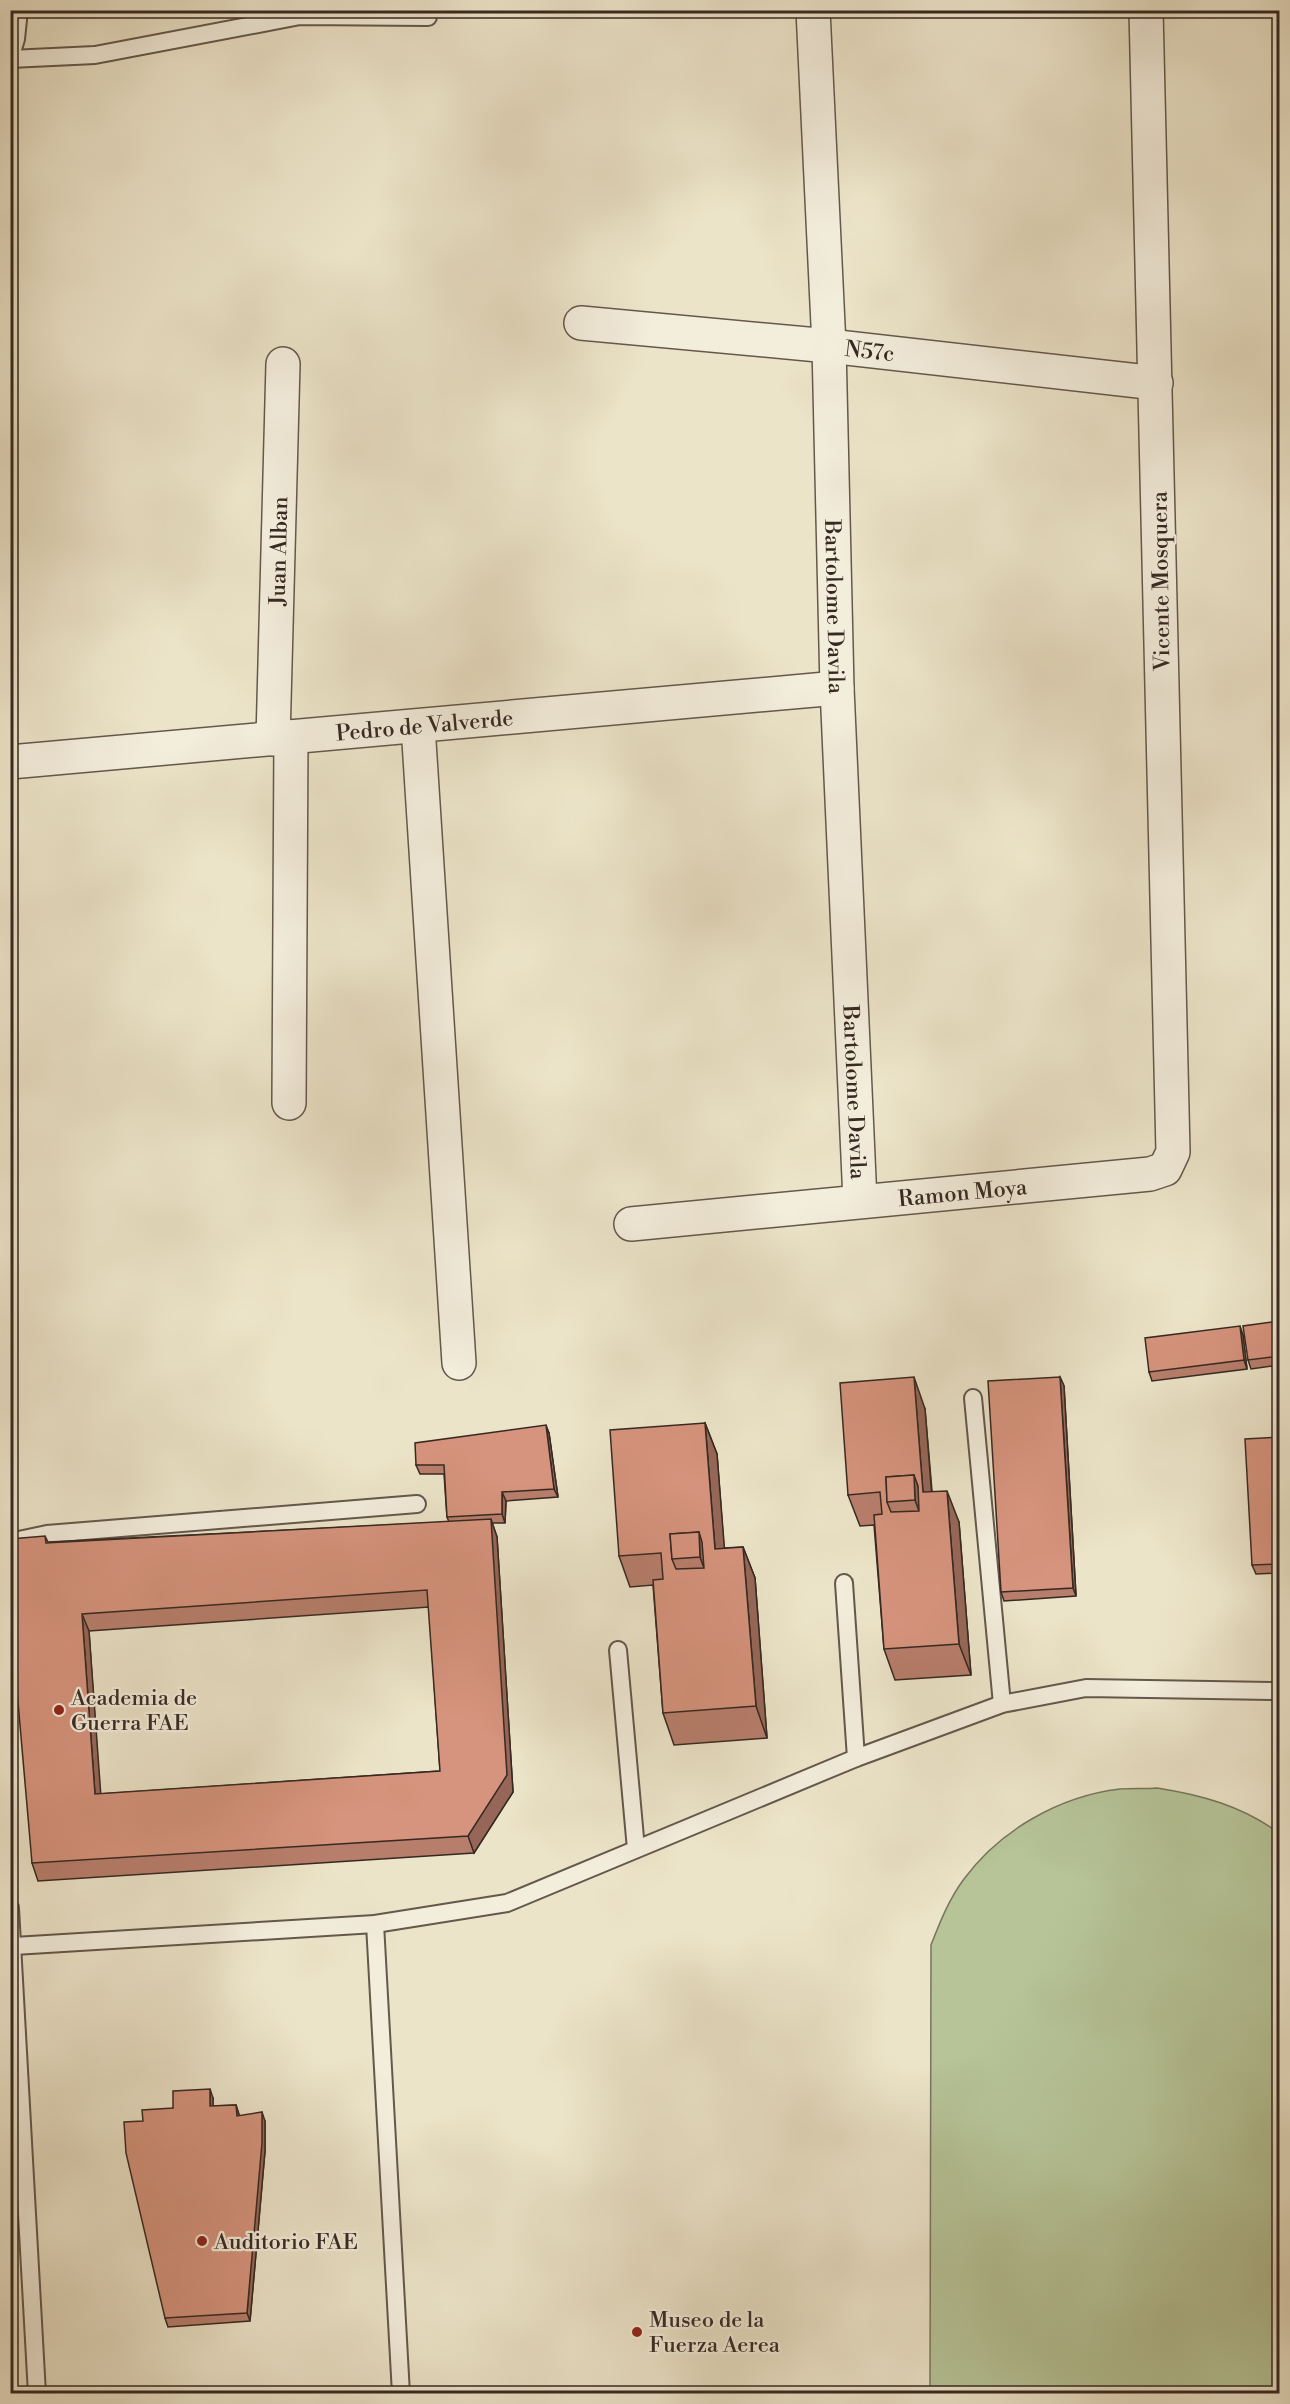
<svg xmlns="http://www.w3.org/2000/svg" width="1290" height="2404" viewBox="0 0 1290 2404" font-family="'Libre Bodoni',serif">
<rect width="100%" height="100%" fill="#ece4c9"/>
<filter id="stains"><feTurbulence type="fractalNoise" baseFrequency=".00333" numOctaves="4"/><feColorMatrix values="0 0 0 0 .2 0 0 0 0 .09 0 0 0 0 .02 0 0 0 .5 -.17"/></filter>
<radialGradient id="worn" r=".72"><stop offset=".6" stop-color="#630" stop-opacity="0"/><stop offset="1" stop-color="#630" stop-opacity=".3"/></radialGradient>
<path fill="#b6c498" stroke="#76765d" stroke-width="1.5" d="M 1157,1788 C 1202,1795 1242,1806 1279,1833 L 1279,2393 L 930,2393 L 931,1945 C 940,1922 949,1899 964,1879 C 1000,1830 1060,1796 1120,1789 C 1132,1788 1145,1789 1157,1788 Z"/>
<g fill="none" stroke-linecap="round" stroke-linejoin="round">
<defs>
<g id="service">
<path d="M 10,59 L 95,55 L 300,16 L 428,17"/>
<path d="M 10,59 L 16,39 L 19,10"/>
<path d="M 973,1398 L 1002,1704"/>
<path d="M 10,1544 L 14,1541 L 47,1534 L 417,1504"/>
<path d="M 844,1583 L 856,1758"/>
<path d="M 618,1650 L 636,1849"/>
<path d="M 10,1908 L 37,2394"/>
<path d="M 375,1924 L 401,2394"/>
<path d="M 14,1946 L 375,1924 L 507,1903 L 856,1758 L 1002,1704 L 1086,1688 L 1280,1691"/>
</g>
<g id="minor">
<path id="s1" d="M 813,10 L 829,346 L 837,688 L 860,1201"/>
<path id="s2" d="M 581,323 L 829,346 L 1156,383"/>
<path d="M 418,726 L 459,1363"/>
<path id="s3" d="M 273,739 L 283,364"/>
<path id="s4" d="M 10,762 L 837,688"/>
<path d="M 289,1103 L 291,737"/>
<path id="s5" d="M 631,1224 L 1150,1174 L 1165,1169 L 1173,1152 L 1146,10"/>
</g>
</defs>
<use href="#service" stroke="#64584c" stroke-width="20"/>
<use href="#minor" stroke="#64584c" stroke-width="36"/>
<use href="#service" stroke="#f3eddc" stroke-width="16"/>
<use href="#minor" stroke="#f3eddc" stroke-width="33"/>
</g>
<g fill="#b87e6c" stroke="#362922" stroke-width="1.5" fill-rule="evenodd">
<path d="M 1280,1321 L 1280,1365 L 1251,1369 L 1248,1360 Z"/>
<path d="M 1243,1335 L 1247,1369 L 1152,1381 L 1149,1372 Z"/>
<path d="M 1060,1377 L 1064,1386 L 1076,1596 L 1004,1601 L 1001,1592 Z"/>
<path d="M 925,1409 L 932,1491 L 959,1522 L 971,1675 L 895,1680 L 884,1649 L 874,1525 L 860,1526 L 848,1495 Z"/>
<path d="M 705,1423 L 717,1454 L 724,1548 L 743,1547 L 755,1578 L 767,1738 L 674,1745 L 663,1713 L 653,1585 L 630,1587 L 619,1556 Z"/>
<path d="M 549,1433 L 558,1497 L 506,1501 L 505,1523 L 492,1523 L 497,1537 L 513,1792 L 474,1853 L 38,1881 L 32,1863 L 45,1536 L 48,1542 L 449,1522 L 447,1517 L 444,1474 L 420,1474 L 416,1465 ZM 429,1607 L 440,1771 L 100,1794 L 89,1631 Z"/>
<path d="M 1280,1437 L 1280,1573 L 1256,1574 L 1252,1565 Z"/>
<path d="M 213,2098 L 213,2106 L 236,2105 L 239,2116 L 265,2121 L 265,2151 L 250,2321 L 168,2327 L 165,2318 L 143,2121 L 173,2108 Z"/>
</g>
<g fill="#966758" stroke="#362922" stroke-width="1.5">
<path d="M 1240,1326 L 1243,1335 L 1247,1369 L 1244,1360 Z"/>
<path d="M 914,1377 L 925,1409 L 934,1523 L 923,1492 Z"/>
<path d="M 1060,1377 L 1064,1386 L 1076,1596 L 1073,1588 Z"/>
<path d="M 705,1423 L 717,1454 L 727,1581 L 715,1549 Z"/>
<path d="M 546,1425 L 549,1433 L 558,1497 L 554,1489 Z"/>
<path d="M 914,1475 L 929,1517 L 930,1542 L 915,1500 Z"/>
<path d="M 947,1491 L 959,1522 L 971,1675 L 959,1644 Z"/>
<path d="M 502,1492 L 506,1501 L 505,1523 L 502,1514 Z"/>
<path d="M 491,1519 L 497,1537 L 513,1792 L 474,1853 L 468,1836 Z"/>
<path d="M 699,1532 L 714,1574 L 715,1599 L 700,1557 Z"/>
<path d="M 743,1547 L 755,1578 L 767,1738 L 756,1706 Z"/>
<path d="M 82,1614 L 89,1631 L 102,1811 L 95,1794 Z"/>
<path d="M 210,2089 L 213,2098 L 213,2115 L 210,2106 Z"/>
<path d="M 236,2105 L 239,2114 L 240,2125 L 237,2116 Z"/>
<path d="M 262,2112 L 265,2121 L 265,2151 L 250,2321 L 247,2313 Z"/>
</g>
<g fill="#d6937d" stroke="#362922" stroke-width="1.5" fill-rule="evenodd">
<path d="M 1280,1321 L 1280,1356 L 1248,1360 L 1243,1326 Z"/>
<path d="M 1240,1326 L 1244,1360 L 1149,1372 L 1145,1338 Z"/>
<path d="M 914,1377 L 923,1492 L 947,1491 L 959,1644 L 884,1649 L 874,1515 L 882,1514 L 880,1492 L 848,1495 L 840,1383 ZM 914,1475 L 918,1486 L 919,1511 L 891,1512 L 887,1502 L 886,1477 Z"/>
<path d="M 1060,1377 L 1073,1588 L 1001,1592 L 988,1381 Z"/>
<path d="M 705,1423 L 715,1549 L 743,1547 L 756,1706 L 663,1713 L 653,1580 L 663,1579 L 661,1553 L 619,1556 L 610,1430 ZM 699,1532 L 702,1542 L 704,1568 L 676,1569 L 672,1559 L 670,1534 Z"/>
<path d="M 546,1425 L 554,1489 L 502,1492 L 502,1514 L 447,1517 L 444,1465 L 416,1465 L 415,1443 Z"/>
<path d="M 1280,1437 L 1280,1564 L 1252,1565 L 1245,1439 Z"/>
<path d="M 914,1475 L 915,1500 L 887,1502 L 886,1477 Z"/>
<path d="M 491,1519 L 507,1775 L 468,1836 L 32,1863 L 10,1610 L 10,1539 L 45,1536 L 46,1543 ZM 427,1590 L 440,1771 L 95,1794 L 82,1614 Z"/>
<path d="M 699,1532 L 700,1557 L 672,1559 L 670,1534 Z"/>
<path d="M 210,2089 L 210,2106 L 236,2105 L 237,2116 L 262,2112 L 262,2143 L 247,2313 L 165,2318 L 126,2153 L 124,2122 L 143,2121 L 142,2110 L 173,2108 L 173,2091 Z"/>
</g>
<g fill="#8f2418" stroke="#f3eddc" stroke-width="2">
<circle cx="59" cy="1710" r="6"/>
<circle cx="202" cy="2241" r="6"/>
<circle cx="637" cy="2332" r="6"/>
</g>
<g text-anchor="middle" stroke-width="4.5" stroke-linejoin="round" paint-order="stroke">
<g font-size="22" fill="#362922" stroke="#f3eddc">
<text dy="8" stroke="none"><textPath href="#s2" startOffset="290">N57c</textPath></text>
<text dy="8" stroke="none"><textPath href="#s3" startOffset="188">Juan Alban</textPath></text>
<text transform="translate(1160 581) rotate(-91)" y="8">Vicente Mosquera</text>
<text dy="8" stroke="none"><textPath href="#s1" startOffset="597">Bartolome Davila</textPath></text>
<text dy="8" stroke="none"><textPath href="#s4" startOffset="416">Pedro de Valverde</textPath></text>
<text dy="8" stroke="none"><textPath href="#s1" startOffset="1083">Bartolome Davila</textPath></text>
<text dy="8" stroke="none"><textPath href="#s5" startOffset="333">Ramon Moya</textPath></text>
</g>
<g font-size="22" fill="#362922" stroke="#f3eddc" text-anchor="start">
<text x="71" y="1705">Academia de<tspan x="71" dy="25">Guerra FAE</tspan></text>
<text x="214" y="2249">Auditorio FAE</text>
<text x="649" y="2327">Museo de la<tspan x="649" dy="25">Fuerza Aerea</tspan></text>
</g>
</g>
<rect width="1290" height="2404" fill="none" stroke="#ece4c9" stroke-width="36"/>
<rect x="12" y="12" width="1266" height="2380" fill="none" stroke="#362922" stroke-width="3"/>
<rect x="18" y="18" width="1254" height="2368" fill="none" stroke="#362922" stroke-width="1.5"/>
<rect width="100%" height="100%" filter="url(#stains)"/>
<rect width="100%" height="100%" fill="url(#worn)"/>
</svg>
